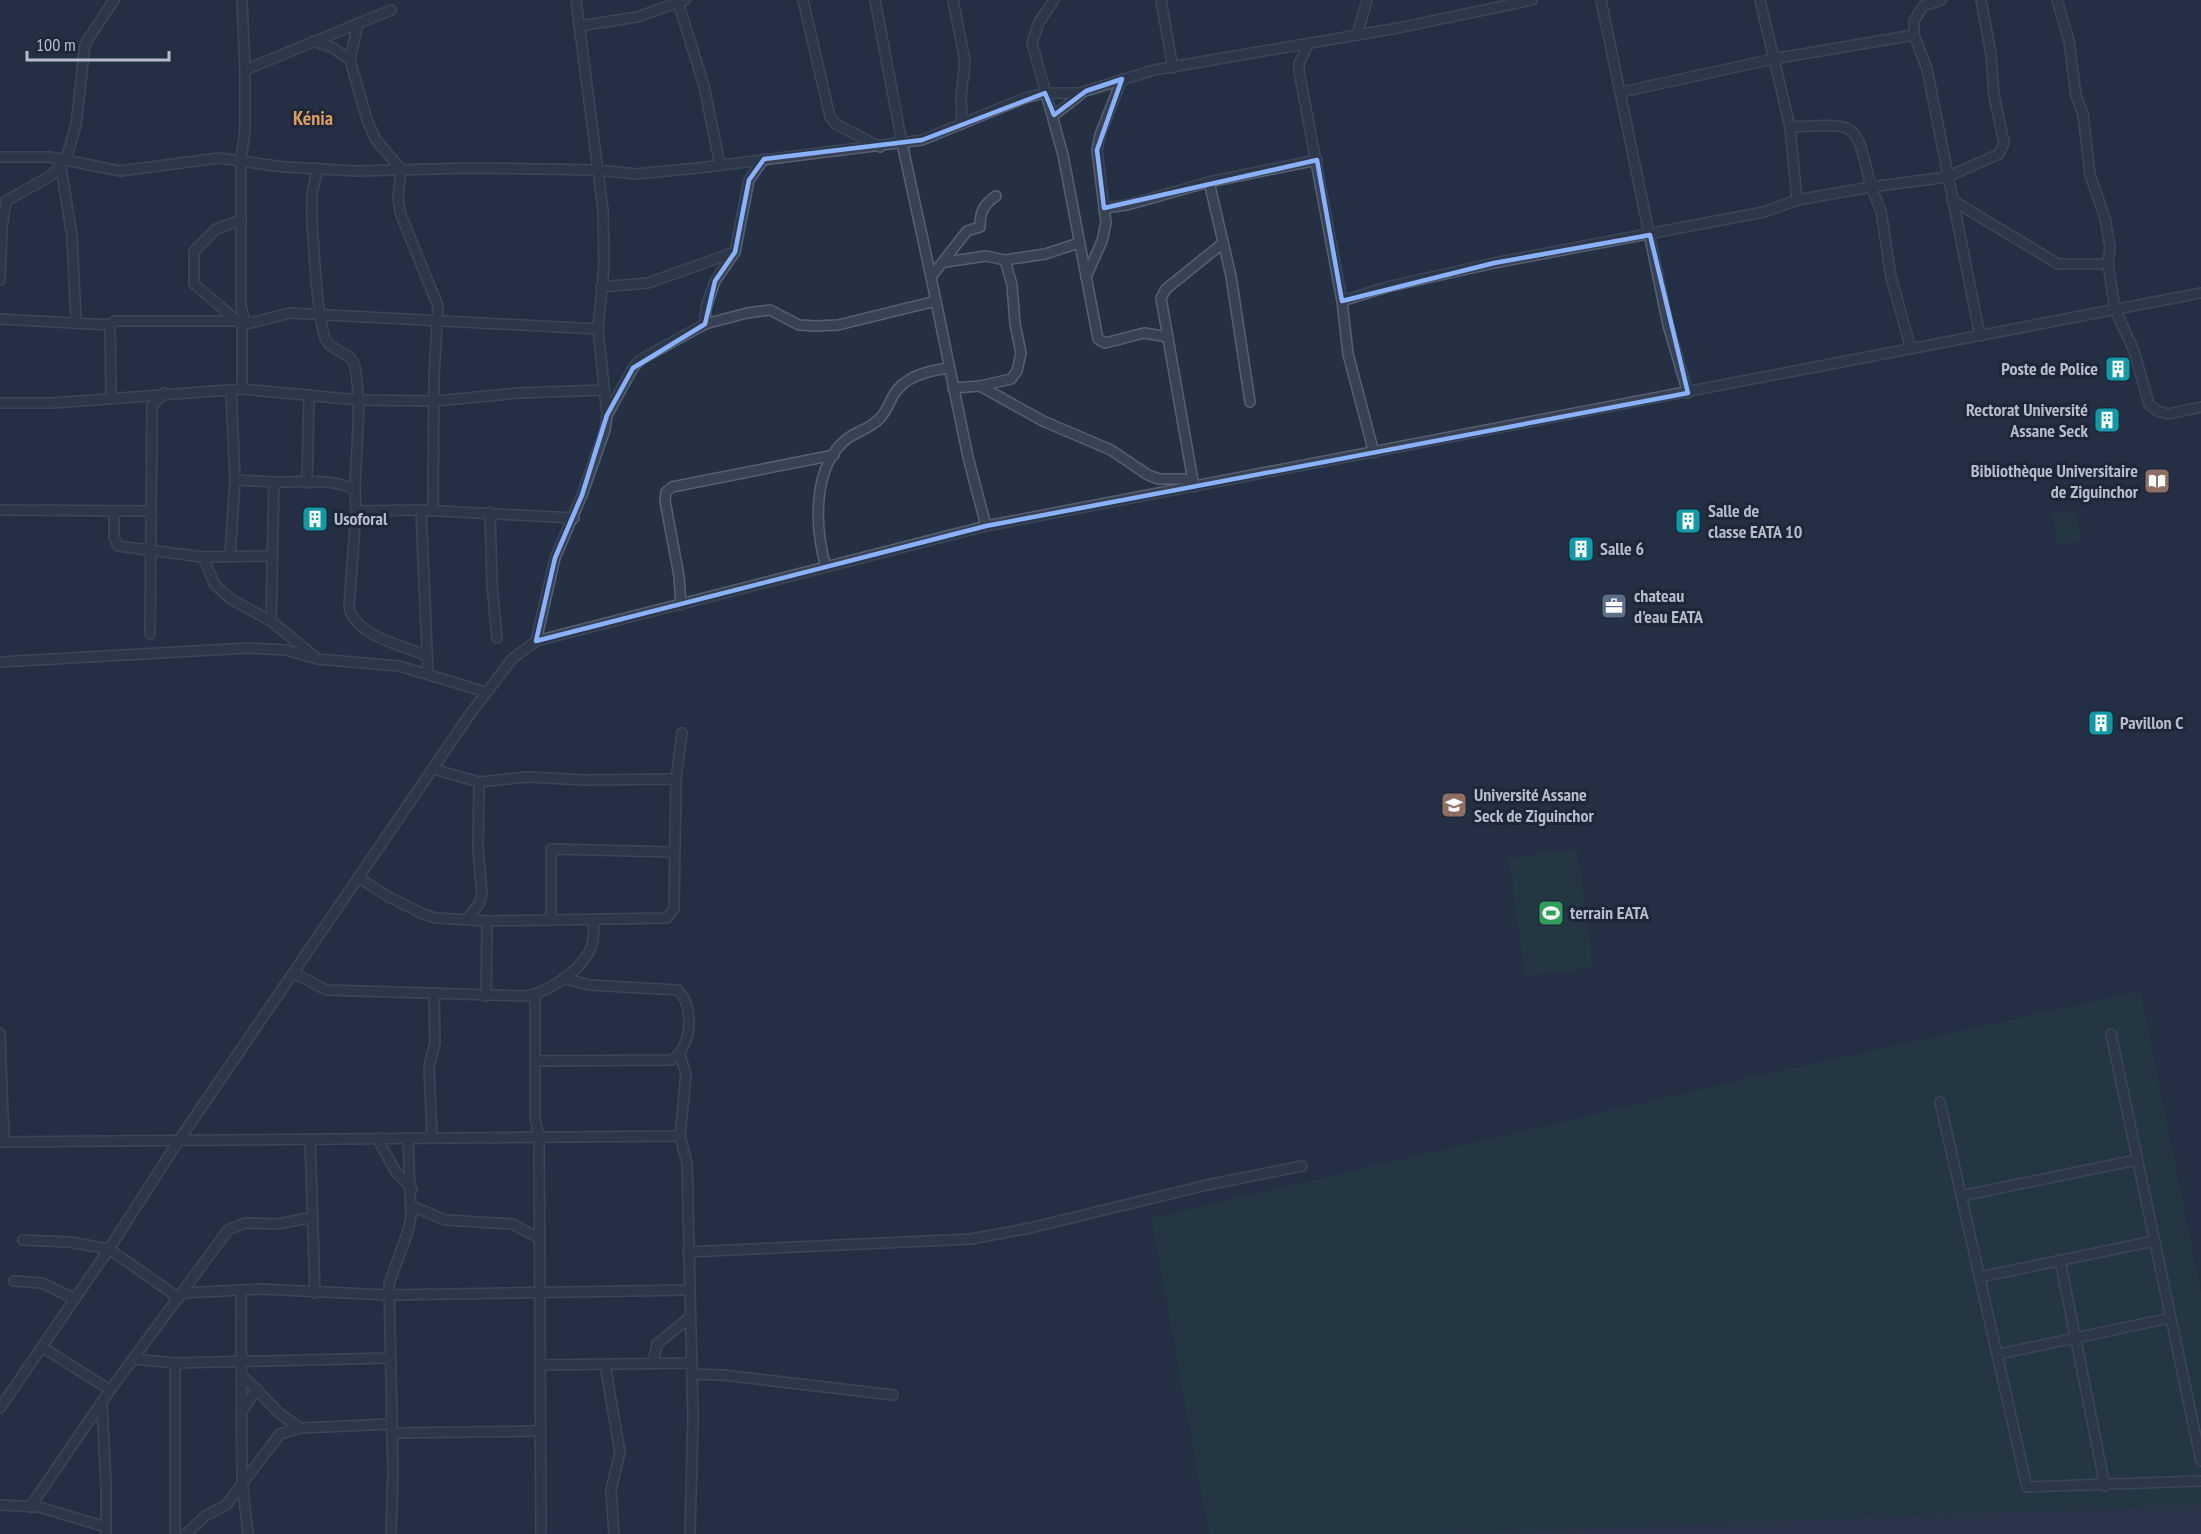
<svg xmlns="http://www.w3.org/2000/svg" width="2201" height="1534" viewBox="0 0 2201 1534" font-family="'PT Sans Narrow',sans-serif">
<rect width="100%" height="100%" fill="#253043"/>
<path fill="#333d50" d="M 2201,1505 L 2201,1534 L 1439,1534 Z"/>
<g fill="#273f44">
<path d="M 2075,510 L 2081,541 L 2057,545 L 2052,514 Z"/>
<path d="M 1577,849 L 1593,967 L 1526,976 L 1509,859 Z"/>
<path d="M 2140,991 L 2201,1293 L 2201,1505 L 1439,1534 L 1209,1534 L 1152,1218 L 1767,1074 Z"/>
</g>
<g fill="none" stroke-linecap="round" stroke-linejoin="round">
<defs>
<g id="minor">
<path d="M 242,0 L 245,70"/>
<path d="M 803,0 L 830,117 L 836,124 L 880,147"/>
<path d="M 875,0 L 902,143 L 931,277"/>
<path d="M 953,0 L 965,61 L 961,97 L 962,124"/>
<path d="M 1054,0 L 1039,22 L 1032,43 L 1063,155 L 1098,339 L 1105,343 L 1144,333 L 1168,337"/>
<path d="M 1161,0 L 1173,68"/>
<path d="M 1601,0 L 1668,325 L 1688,393"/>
<path d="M 1760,0 L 1790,127 L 1797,200"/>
<path d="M 2057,0 L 2069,41 L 2076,96 L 2083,114 L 2090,175 L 2105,218 L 2110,247 L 2108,264 L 2115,309 L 2134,351 L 2149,404 L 2157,411 L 2168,414 L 2201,407"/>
<path d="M 678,2 L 704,86 L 720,165"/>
<path d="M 391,10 L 245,70 L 245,130 L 241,160 L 241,307 L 246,324 L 290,313 L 598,329"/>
<path d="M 358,23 L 350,60 L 367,120 L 376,140 L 401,169 L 398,199 L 401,215 L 438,306 L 434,376 L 433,509"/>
<path d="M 579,26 L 637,17 L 685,0"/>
<path d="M 1357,35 L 1367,0"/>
<path d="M 1914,35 L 1914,21 L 1923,6 L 1941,0"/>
<path d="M 313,41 L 333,48 L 350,60"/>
<path d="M 1308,44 L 1299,64 L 1299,71 L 1342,301 L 1348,354 L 1374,453"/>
<path d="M 1622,92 L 1773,59 L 1914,35 L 1927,69 L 1980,336"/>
<path d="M 1054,115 L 1080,95"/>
<path d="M 1790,127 C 1859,124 1855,119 1871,187 L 1947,177 L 1999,154 L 2004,143 L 1994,95 L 1991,54 L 1981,0"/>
<path d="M 0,157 L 50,157 L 120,171 L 219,158 L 284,167 L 356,171 L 471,168 L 598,170 L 636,174 L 698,168 L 922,140 L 1025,98 L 1045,93 L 1079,93 L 1154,70 L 1398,28 L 1532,0"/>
<path d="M 61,168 L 72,236 L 76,321"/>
<path d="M 318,168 C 316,177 313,186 312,195 C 311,218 317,322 326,340 C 333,353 353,352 355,367 C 362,406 356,450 355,490"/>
<path d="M 1209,182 L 1231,276 L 1250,402"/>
<path d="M 1952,200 L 2058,264 L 2108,264"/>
<path d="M 1104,208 L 1127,205 L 1209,182 L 1317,160"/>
<path d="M 241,220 L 216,229 L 194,251 L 194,284 L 242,325 L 242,389"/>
<path d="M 1005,260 L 1045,254 L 1079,243"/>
<path d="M 945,262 L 986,256 L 1005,260 L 1012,285 L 1015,324 L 1021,353 L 1017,371 L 1011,379 L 980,386"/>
<path d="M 1086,277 L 1102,241 L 1106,223 L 1097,150 L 1100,135 L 1122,79"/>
<path d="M 0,280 L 2,227 L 6,201 L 52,175 L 66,159 L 76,125 L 85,44 L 114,0"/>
<path d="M 601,287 L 648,283 L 735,252"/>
<path d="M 1342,301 L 1387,287 L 1494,263 L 1764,212 L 1797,200 L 1871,187 L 1881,211 L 1891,277 L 1911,349"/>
<path d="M 0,319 L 110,325 L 111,398"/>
<path d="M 705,324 L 706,308 L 715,281 L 735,252 L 749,180 L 764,159"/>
<path d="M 110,325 L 115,321 L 236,321"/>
<path d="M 953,388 L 980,386 L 1043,421 L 1111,450 L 1148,475 L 1159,479 L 1192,479"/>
<path d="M 231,390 L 235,480 L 274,482 L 271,621"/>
<path d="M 0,403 L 53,403 L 242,389 L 358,400 L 435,401 L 519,393 L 604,390"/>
<path d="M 607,415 L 633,368 L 640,360 L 705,324 L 747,313 L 770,310 L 799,325 L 816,326 L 838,325 L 936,301"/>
<path d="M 274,482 C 301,483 330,477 355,490 L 356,511 L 421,510"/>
<path d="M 307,483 L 309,395"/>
<path d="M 1194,487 L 1161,298 L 1166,289 L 1223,243"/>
<path d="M 0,510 L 151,511"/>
<path d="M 114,511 L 114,537 L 118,546 L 203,557 L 272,556"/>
<path d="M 356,511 L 349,607 C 355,636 402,645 427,656"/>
<path d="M 490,512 L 492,584 L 497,638"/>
<path d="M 986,526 L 968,457 L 931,277 L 967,231 L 980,227 C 980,212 983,205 996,196"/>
<path d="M 230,556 L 235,480"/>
<path d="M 203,557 L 215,585 L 232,600 L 271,621 L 315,657"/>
<path d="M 826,567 C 815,529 811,466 848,438 C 858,431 871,428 879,419 C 886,413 889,403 893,396 C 904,376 928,371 948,368"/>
<path d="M 681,605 L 679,576 L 665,501 L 666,492 L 672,487 L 834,455"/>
<path d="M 150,634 L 152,406 L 164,393"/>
<path d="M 536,641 L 555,558 L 582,495 L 605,430 L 607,415 L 598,329 L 604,266 L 603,210 L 576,0"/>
<path d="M 0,662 L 248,648 L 286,650 L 317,659 L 399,666 L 486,692"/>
<path d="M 428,673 L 421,510 L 574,518"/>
<path d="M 433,769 L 479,782 L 528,777 L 585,780 L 676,779"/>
<path d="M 359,878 L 389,897 L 423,914 L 436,918 L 487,921 L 667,918 L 674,909 L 676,779 L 682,733"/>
<path d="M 466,920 L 479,904 L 482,894 L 478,849 L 479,782"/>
<path d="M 551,920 L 551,849 L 674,852"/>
<path d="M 294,973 L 326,990 L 528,996 C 551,990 581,971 591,948 C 594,939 594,929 594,920"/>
<path d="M 535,994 L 535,1119 L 539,1137 L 541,1534"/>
<path d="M 486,996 L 487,921"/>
<path d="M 0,1033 L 4,1142"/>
<path d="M 2111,1034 L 2201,1461"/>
<path d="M 680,1055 L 686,1074 L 680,1136 L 687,1163 L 693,1416 L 690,1534"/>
<path d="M 536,1061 L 672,1060 C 692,1046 695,1008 678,990 L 589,985 L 563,978"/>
<path d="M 1940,1102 L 2027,1487 L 2201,1481"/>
<path d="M 377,1138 L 396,1172 L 412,1189"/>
<path d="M 432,1138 L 429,1067 L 435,1043 L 434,993"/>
<path d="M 310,1139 L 315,1293"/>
<path d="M 0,1142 L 680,1136"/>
<path d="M 1961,1196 L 2136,1160"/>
<path d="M 412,1206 L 445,1220 L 512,1224 L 539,1238"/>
<path d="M 23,1240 L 69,1242 L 109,1249 L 179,1298"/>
<path d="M 688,1252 L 971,1239 L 1030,1228 L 1207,1185 L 1302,1166"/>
<path d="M 2060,1260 L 2105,1486"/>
<path d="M 1980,1277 L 2154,1241"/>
<path d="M 14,1281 L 42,1283 L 73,1298"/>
<path d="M 241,1291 L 242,1481 L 248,1534"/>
<path d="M 183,1293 L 259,1289 L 389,1295 L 689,1290"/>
<path d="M 42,1347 L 110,1390"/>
<path d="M 1999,1354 L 2170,1318"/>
<path d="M 133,1359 L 175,1363 L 389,1358"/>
<path d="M 653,1363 L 657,1344 L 690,1317"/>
<path d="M 541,1365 L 691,1363"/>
<path d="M 605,1365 L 620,1452 L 611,1490 L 614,1534"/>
<path d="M 692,1374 L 723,1375 L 893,1395"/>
<path d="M 242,1375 L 279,1413 L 300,1428"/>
<path d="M 102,1405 L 106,1486 L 106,1534"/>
<path d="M 0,1408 L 109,1249 L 179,1140 L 468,717 L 512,659 L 536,641 L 986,526 L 2201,293"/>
<path d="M 242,1411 L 257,1389"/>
<path d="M 392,1433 L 540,1431"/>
<path d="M 0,1505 L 39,1507 L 106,1527"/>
<path d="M 30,1507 L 110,1390 L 228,1230 L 245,1223 L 278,1224 L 313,1217"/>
<path d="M 175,1534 L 175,1363"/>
<path d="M 186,1534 L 205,1516 L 226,1505 L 280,1434 L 300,1428 L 391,1424"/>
<path d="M 391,1534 L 393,1471 L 389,1284 L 408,1231 L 411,1216 L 408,1138"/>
</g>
</defs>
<use href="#minor" stroke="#576070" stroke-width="12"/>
<use href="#minor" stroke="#394252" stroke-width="9"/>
</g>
<path d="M0 0H2201V1534H0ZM 1122,79 L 1097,150 L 1104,208 L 1317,160 L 1342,301 L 1494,263 L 1650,235 L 1688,393 L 986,526 L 536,641 L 555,558 L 582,495 L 607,415 L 633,368 L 705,324 L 715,281 L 735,252 L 749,180 L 764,159 L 922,140 L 1045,93 L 1054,115 L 1086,91 Z" fill="#253043" fill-opacity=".55" fill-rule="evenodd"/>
<path fill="none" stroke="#8ab1fe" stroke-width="4.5" stroke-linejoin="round" d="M 1122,79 L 1097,150 L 1104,208 L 1317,160 L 1342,301 L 1494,263 L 1650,235 L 1688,393 L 986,526 L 536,641 L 555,558 L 582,495 L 607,415 L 633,368 L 705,324 L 715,281 L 735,252 L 749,180 L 764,159 L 922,140 L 1045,93 L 1054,115 L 1086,91 Z"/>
<defs>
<symbol id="building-square" viewBox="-11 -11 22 22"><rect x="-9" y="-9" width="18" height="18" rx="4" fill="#0f9aa8" stroke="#1e2738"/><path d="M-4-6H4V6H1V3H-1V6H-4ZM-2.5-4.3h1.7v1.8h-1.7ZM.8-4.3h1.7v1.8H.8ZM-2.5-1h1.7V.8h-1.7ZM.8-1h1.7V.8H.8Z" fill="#fff"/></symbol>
<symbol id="library-square" viewBox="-11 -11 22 22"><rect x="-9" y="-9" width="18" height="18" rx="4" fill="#8d6e63" stroke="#1e2738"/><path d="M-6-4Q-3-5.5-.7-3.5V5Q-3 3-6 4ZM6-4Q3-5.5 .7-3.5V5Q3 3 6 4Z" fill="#fff"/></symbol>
<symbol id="office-square" viewBox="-11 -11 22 22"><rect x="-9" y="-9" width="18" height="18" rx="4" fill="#5c6f8a" stroke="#1e2738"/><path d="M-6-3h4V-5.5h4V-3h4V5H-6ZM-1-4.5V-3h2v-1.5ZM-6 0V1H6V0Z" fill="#fff"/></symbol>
<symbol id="university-square" viewBox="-11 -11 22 22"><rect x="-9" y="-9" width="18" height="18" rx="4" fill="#8d6e63" stroke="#1e2738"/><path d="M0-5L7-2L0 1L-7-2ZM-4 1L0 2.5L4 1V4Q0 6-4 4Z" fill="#fff"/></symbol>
<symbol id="stadium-square" viewBox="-11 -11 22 22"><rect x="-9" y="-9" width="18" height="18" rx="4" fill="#2e9e5b" stroke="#1e2738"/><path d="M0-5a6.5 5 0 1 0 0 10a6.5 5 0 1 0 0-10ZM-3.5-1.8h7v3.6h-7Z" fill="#fff"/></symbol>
</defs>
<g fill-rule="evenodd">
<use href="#building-square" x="2103" y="354" width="30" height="30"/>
<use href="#building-square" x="2092" y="405" width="30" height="30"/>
<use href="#library-square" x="2142" y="466" width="30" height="30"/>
<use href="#building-square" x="300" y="504" width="30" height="30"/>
<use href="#building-square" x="1673" y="506" width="30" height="30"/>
<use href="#building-square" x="1566" y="534" width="30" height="30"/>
<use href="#office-square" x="1599" y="591" width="30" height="30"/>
<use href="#building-square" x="2086" y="708" width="30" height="30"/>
<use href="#university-square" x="1439" y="790" width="30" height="30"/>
<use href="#stadium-square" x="1536" y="898" width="30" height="30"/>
</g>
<g text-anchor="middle" stroke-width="6" stroke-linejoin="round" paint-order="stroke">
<g font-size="18" font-weight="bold" fill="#b6becc" stroke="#1e2738" text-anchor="start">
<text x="2098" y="375" text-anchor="end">Poste de Police</text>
<text x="2088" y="416" text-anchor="end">Rectorat Université<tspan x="2088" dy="21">Assane Seck</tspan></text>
<text x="2138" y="477" text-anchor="end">Bibliothèque Universitaire<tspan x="2138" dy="21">de Ziguinchor</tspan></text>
<text x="1708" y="517">Salle de<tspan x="1708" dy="21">classe EATA 10</tspan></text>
<text x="334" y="525">Usoforal</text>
<text x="1600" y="555">Salle 6</text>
<text x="1634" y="602">chateau<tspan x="1634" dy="21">d'eau EATA</tspan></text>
<text x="2120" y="729">Pavillon C</text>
<text x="1474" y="801">Université Assane<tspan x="1474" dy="21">Seck de Ziguinchor</tspan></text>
<text x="1570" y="919">terrain EATA</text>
</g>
<g font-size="20" font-weight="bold" fill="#dc9d62" stroke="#1e2738">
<text x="313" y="125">Kénia</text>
</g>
</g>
<path d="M27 51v9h142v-9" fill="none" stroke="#b6becc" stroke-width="3"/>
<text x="36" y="51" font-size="18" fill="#b6becc" stroke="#1e2738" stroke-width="4.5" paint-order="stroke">100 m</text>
</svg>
